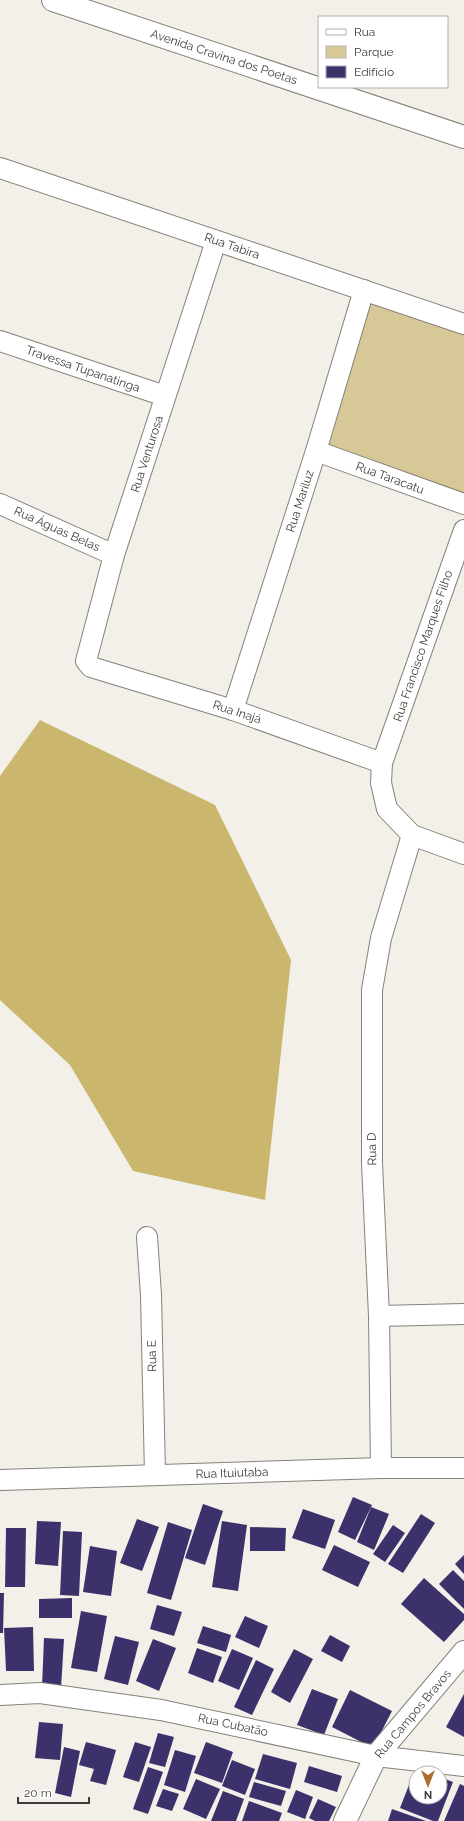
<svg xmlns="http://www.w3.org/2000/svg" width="464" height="1821" viewBox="0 0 464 1821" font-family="Raleway,sans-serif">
<rect width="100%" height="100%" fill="#f2f0e8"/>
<path fill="#d7c997" d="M 364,290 L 464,324 L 464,504 L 316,451 Z"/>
<path fill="#cab76d" d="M 40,720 L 215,805 L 291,960 L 265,1200 L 133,1171 L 70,1065 L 0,1000 L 0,776 Z"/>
<g fill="#3c316a">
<path d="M 353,1497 L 372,1505 L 355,1540 L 338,1532 Z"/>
<path d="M 203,1504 L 223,1511 L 205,1565 L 185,1558 Z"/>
<path d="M 371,1507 L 389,1514 L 374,1550 L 357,1542 Z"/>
<path d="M 303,1509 L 335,1520 L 325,1549 L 292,1538 Z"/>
<path d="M 421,1514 L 435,1523 L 403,1573 L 388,1564 Z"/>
<path d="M 137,1519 L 159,1527 L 142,1571 L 120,1563 Z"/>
<path d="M 37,1521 L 61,1522 L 58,1566 L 35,1564 Z"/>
<path d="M 222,1521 L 247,1525 L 238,1591 L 212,1587 Z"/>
<path d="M 168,1522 L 192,1530 L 171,1600 L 147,1593 Z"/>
<path d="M 393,1525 L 405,1533 L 385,1562 L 373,1554 Z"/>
<path d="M 250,1527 L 286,1528 L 285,1551 L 250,1551 Z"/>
<path d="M 6,1528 L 26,1528 L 25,1587 L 5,1587 Z"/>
<path d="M 63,1531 L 82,1532 L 79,1596 L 60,1595 Z"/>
<path d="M 334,1545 L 370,1562 L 358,1587 L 322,1570 Z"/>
<path d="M 90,1546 L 117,1551 L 111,1596 L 83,1592 Z"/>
<path d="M 464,1555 L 464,1574 L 455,1564 Z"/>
<path d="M 453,1570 L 464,1581 L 464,1609 L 439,1584 Z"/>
<path d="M 424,1578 L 464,1614 L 464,1620 L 444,1642 L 401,1604 Z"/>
<path d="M 0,1593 L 4,1593 L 3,1633 L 0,1633 Z"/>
<path d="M 72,1598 L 72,1618 L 39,1618 L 39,1599 Z"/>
<path d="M 157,1605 L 182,1612 L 174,1636 L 150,1629 Z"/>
<path d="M 81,1611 L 107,1616 L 97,1672 L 71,1668 Z"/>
<path d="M 245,1616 L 268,1626 L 259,1648 L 235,1637 Z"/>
<path d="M 203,1626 L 231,1635 L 226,1652 L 197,1643 Z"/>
<path d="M 33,1627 L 34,1671 L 6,1671 L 4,1628 Z"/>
<path d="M 330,1635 L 350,1646 L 342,1662 L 321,1651 Z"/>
<path d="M 115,1636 L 139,1642 L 128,1685 L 104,1679 Z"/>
<path d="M 44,1638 L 64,1639 L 61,1688 L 42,1687 Z"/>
<path d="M 153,1639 L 176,1648 L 159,1691 L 136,1681 Z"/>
<path d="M 197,1648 L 222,1657 L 213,1683 L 188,1673 Z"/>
<path d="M 232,1649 L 253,1658 L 239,1690 L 218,1681 Z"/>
<path d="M 294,1649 L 313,1659 L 290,1703 L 271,1692 Z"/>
<path d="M 256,1660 L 274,1669 L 252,1715 L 234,1707 Z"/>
<path d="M 312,1689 L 338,1699 L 324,1735 L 297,1725 Z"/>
<path d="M 350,1690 L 392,1711 L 373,1748 L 332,1727 Z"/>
<path d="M 464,1694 L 464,1737 L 446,1727 Z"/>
<path d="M 39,1722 L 63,1724 L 60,1760 L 35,1758 Z"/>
<path d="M 158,1733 L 174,1737 L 165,1767 L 149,1763 Z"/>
<path d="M 86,1742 L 116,1750 L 106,1785 L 90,1781 L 94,1769 L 79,1765 Z"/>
<path d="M 135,1742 L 151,1747 L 139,1782 L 123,1777 Z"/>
<path d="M 206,1742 L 233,1752 L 222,1783 L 194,1773 Z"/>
<path d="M 64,1747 L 80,1751 L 71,1797 L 55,1793 Z"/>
<path d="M 175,1750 L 196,1756 L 185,1792 L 164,1785 Z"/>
<path d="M 263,1754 L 297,1763 L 290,1789 L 255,1779 Z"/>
<path d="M 232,1760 L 255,1769 L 245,1795 L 222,1786 Z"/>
<path d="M 309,1766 L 342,1776 L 337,1792 L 304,1782 Z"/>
<path d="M 148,1767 L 163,1772 L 148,1814 L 133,1809 Z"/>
<path d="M 416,1767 L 431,1773 L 416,1773 L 416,1797 L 440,1797 L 440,1777 L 453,1782 L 438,1821 L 433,1821 L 400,1808 Z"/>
<path d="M 196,1779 L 220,1789 L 206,1819 L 183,1809 Z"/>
<path d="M 254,1782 L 286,1791 L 281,1806 L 249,1797 Z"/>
<path d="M 460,1784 L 464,1786 L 464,1821 L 444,1821 Z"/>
<path d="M 163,1789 L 179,1794 L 172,1811 L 156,1806 Z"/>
<path d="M 296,1790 L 313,1797 L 305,1819 L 287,1812 Z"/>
<path d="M 223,1791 L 244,1799 L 236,1821 L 211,1821 Z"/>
<path d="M 318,1799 L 336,1807 L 329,1821 L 315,1821 L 309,1818 Z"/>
<path d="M 249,1801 L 282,1813 L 279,1821 L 242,1821 Z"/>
<path d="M 392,1809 L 426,1821 L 388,1821 Z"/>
</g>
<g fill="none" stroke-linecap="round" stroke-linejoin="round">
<defs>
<g id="minor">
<path d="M 0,168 L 464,324"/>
<path d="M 216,241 L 114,555 L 86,661 L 91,667 L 233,710 L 382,763"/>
<path d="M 0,341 L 165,396"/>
<path d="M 316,451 L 464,504"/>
<path d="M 0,504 L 114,555"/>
<path d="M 464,530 L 382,763 L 381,783 L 387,809 L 412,835 L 464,854"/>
<path d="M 233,710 L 316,451 L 364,290"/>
<path d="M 147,1237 L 151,1295 L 155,1475"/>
<path d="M 379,1316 L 464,1314"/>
<path d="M 381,1468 L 379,1316 L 372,1163 L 372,990 L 381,938 L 412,835"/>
<path d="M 0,1480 L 381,1468 L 464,1468"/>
<path d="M 0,1695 L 40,1693 L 161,1710 L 376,1756 L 464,1766"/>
</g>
<g id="tertiary">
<path d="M 53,0 L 464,137"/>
<path d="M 345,1821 L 376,1756 L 464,1652"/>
</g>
</defs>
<use href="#minor" stroke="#84827a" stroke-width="22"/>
<use href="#tertiary" stroke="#84827a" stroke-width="24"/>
<use href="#minor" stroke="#fff" stroke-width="20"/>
<use href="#tertiary" stroke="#fff" stroke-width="22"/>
</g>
<g text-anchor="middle" stroke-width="4" stroke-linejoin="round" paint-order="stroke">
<g font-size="12" fill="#3e3d3a" stroke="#fff">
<text transform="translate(224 57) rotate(18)" y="4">Avenida Cravina dos Poetas</text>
<text transform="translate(232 246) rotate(19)" y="4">Rua Tabira</text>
<text transform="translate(83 369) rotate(19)" y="4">Travessa Tupanatinga</text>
<text transform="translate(147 454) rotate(-72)" y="4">Rua Venturosa</text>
<text transform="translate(390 478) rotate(20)" y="4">Rua Taracatu</text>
<text transform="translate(300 501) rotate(-72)" y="4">Rua Mariluz</text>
<text transform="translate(57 529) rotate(24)" y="4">Rua Águas Belas</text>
<text transform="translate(423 646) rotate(-71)" y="4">Rua Francisco Marques Filho</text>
<text transform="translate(237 712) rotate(18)" y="4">Rua Inajá</text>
<text transform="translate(372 1149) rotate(-91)" y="4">Rua D</text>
<text transform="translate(152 1356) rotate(-91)" y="4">Rua E</text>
<text transform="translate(232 1473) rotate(-2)" y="4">Rua Ituiutaba</text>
<text transform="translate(413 1714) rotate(-50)" y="4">Rua Campos Bravos</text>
<text transform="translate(233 1725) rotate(12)" y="4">Rua Cubatão</text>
</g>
</g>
<rect x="318" y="16" width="130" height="72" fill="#ffffff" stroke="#b2b1b0"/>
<rect x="326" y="29" width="20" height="6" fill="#ffffff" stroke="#b2b1b0"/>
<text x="354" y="36" font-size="12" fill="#3e3d3a">Rua</text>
<rect x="326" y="46" width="20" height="12" fill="#d7c997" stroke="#b2b1b0"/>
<text x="354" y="56" font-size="12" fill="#3e3d3a">Parque</text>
<rect x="326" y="66" width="20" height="12" fill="#3c316a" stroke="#b2b1b0"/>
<text x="354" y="76" font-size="12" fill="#3e3d3a">Edifício</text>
<g transform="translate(428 1785) rotate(180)"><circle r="19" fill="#ffffff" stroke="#b2b1b0"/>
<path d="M0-3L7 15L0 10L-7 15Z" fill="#ab6f32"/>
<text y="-6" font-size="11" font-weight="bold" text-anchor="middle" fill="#3e3d3a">N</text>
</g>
<path d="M18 1797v6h71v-6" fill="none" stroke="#3e3d3a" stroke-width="2"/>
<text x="24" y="1797" font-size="12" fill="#3e3d3a" stroke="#ffffff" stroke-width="3" paint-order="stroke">20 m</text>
</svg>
